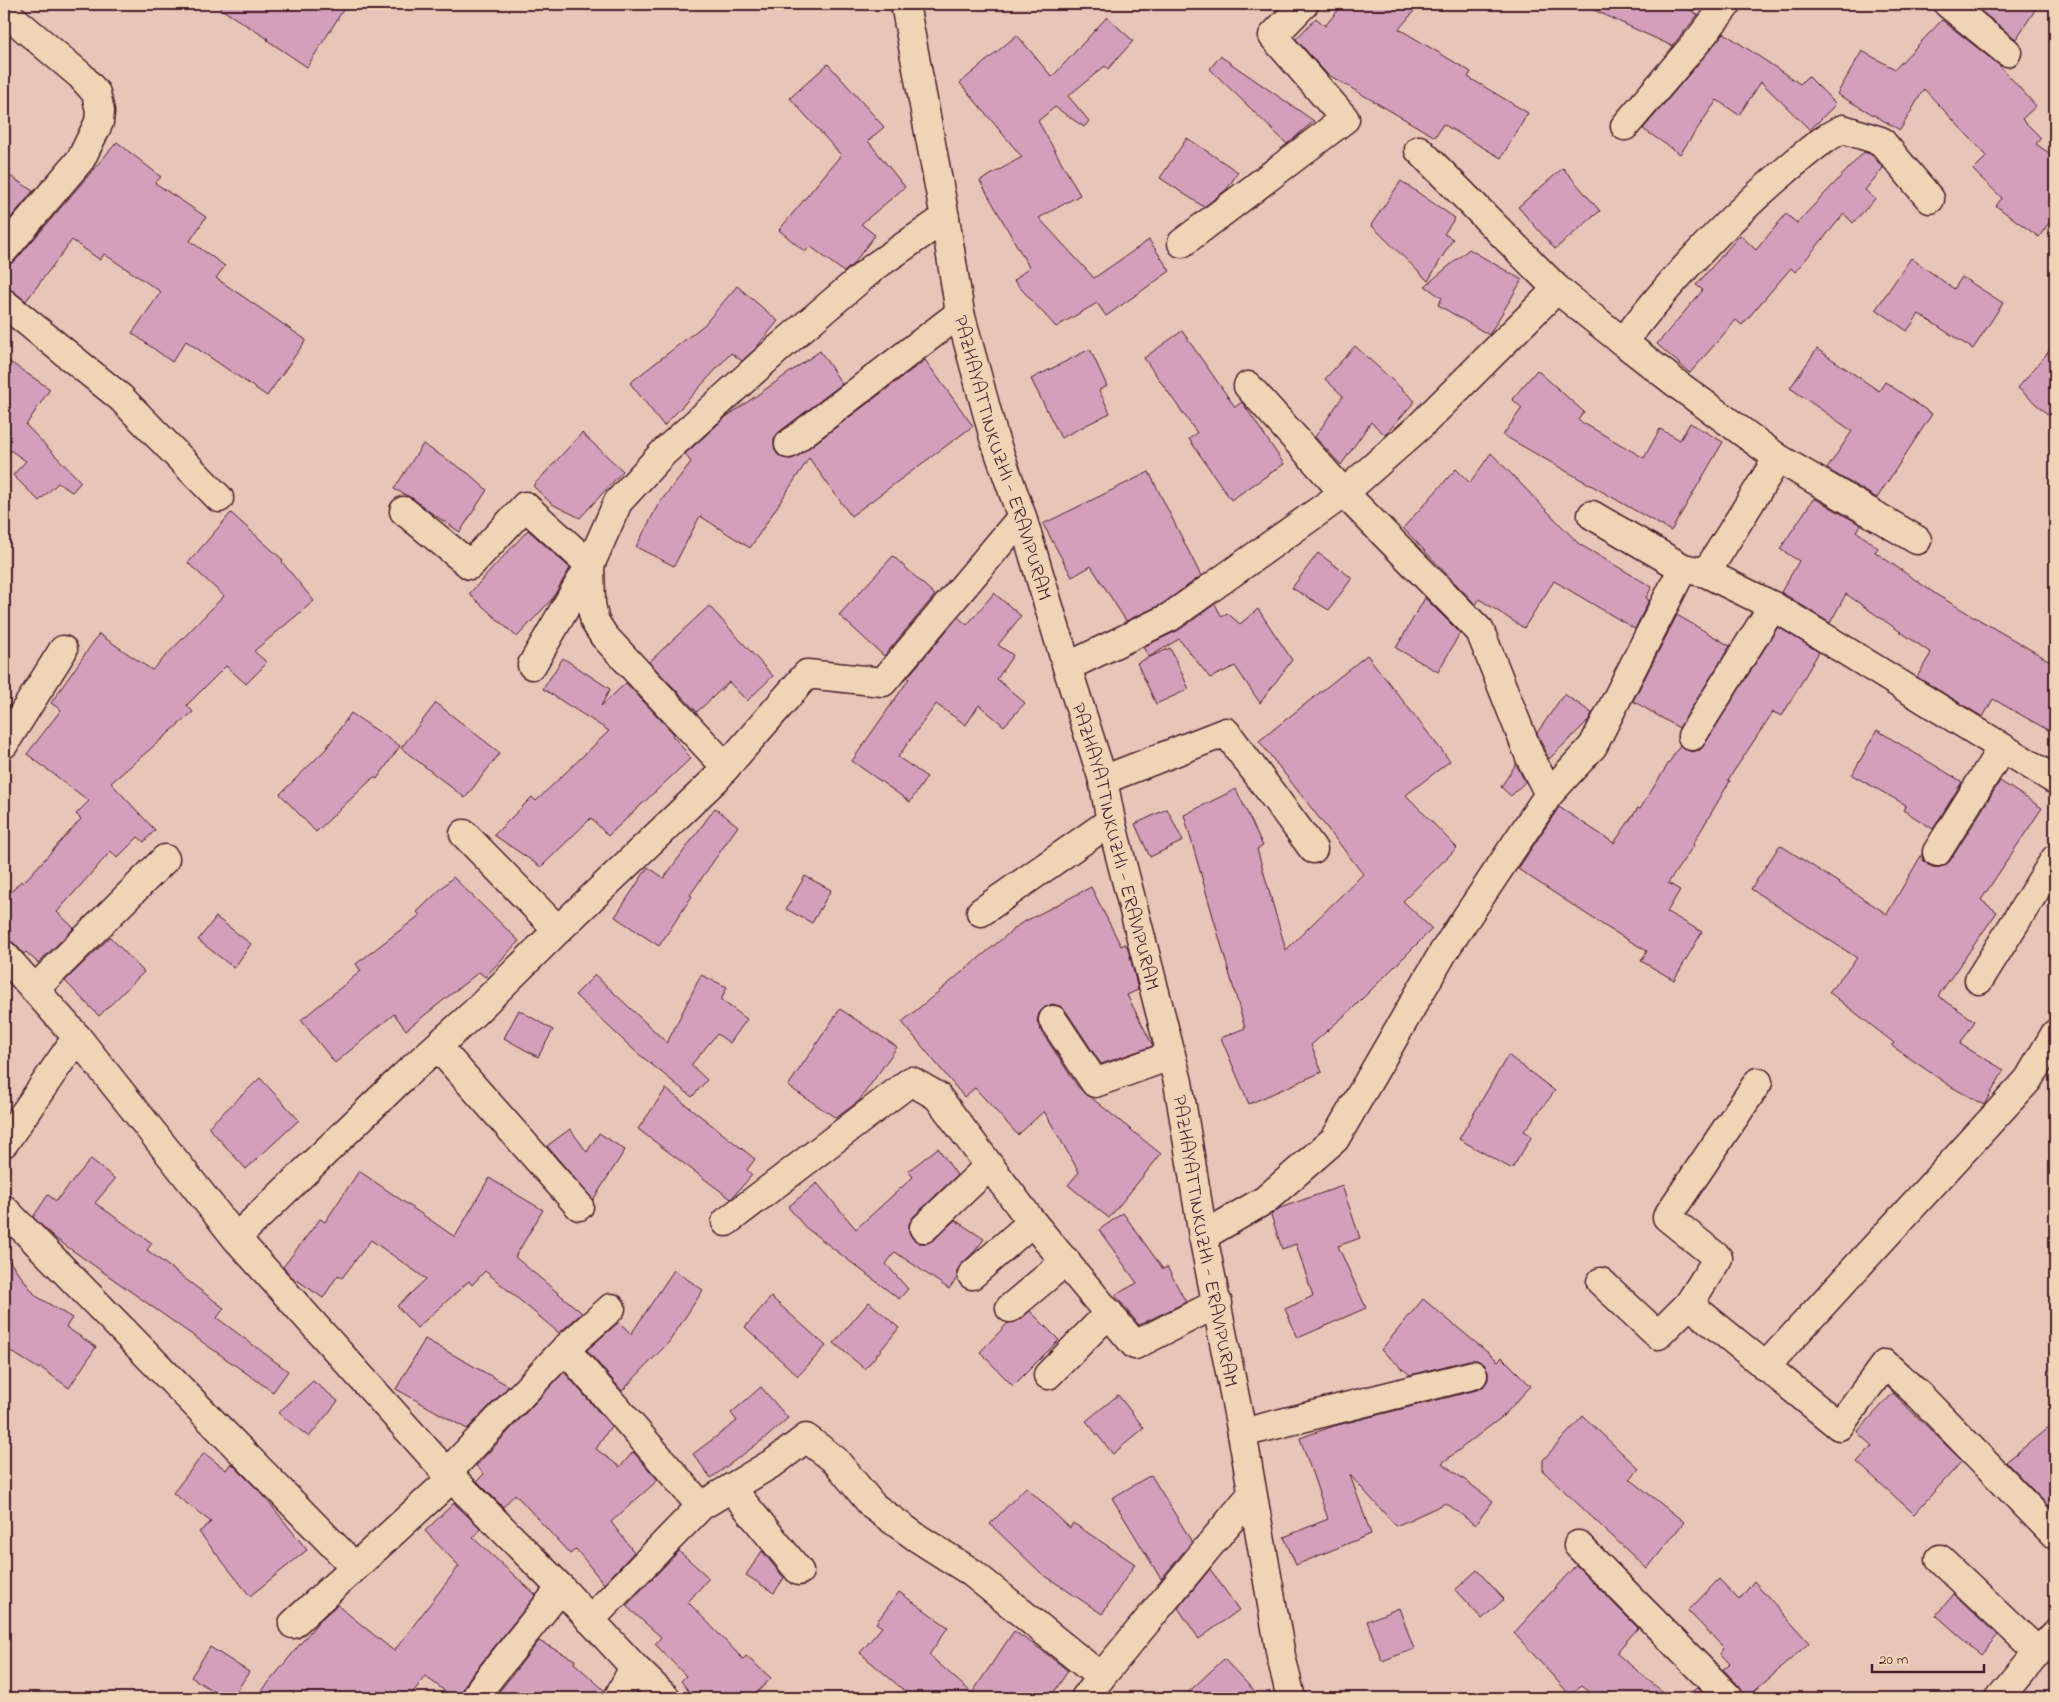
<svg xmlns="http://www.w3.org/2000/svg" width="2059" height="1702" viewBox="0 0 2059 1702" font-family="'Indie Flower',sans-serif">
<rect width="100%" height="100%" fill="#e7c5b8"/>
<filter id="ink" filterUnits="userSpaceOnUse"><feTurbulence type="fractalNoise" baseFrequency=".02" numOctaves="2"/><feDisplacementMap in="SourceGraphic" scale="10" xChannelSelector="R" yChannelSelector="G"/><feConvolveMatrix kernelMatrix="1 2 1 2 8 2 1 2 1" color-interpolation-filters="sRGB"/></filter>
<g filter="url(#ink)">
<g fill="#d3a0bc" stroke="#4a1f2b">
<path d="M 213,4 L 347,4 L 307,67 L 267,40 L 268,39 Z"/>
<path d="M 1343,4 L 1420,4 L 1399,29 L 1471,72 L 1468,77 L 1528,113 L 1501,158 L 1443,124 L 1435,137 L 1327,74 L 1296,39 L 1316,18 L 1325,26 Z"/>
<path d="M 1581,4 L 1681,4 L 1698,15 L 1672,46 Z"/>
<path d="M 1972,4 L 2039,4 L 2016,39 Z"/>
<path d="M 1107,17 L 1133,41 L 1108,69 L 1105,66 L 1068,96 L 1089,121 L 1084,127 L 1055,107 L 1038,121 L 1080,195 L 1039,218 L 1094,278 L 1149,240 L 1170,271 L 1106,316 L 1097,303 L 1056,327 L 1014,281 L 1029,267 L 980,181 L 1022,157 L 960,83 L 1017,35 L 1052,77 Z"/>
<path d="M 1942,20 L 1999,65 L 2036,106 L 2022,119 L 2041,138 L 2036,144 L 2055,157 L 2055,214 L 2039,237 L 1996,206 L 2002,198 L 1973,170 L 1987,156 L 1924,89 L 1900,130 L 1837,94 L 1862,51 L 1895,69 Z"/>
<path d="M 1724,33 L 1800,84 L 1808,76 L 1836,104 L 1810,130 L 1761,82 L 1739,115 L 1717,100 L 1680,154 L 1643,129 Z"/>
<path d="M 1220,56 L 1314,121 L 1287,144 L 1210,69 Z"/>
<path d="M 828,64 L 884,127 L 868,141 L 905,187 L 861,224 L 875,235 L 854,263 L 844,272 L 810,246 L 805,252 L 779,230 L 841,155 L 790,98 Z"/>
<path d="M 1187,138 L 1238,172 L 1227,189 L 1204,207 L 1160,178 Z"/>
<path d="M 117,142 L 161,177 L 155,183 L 206,217 L 190,241 L 225,266 L 216,278 L 306,340 L 267,396 L 186,341 L 172,362 L 132,333 L 161,292 L 104,254 L 100,260 L 72,240 L 26,301 L 13,291 L 4,288 L 4,265 L 10,264 L 16,260 Z"/>
<path d="M 1864,152 L 1872,155 L 1883,168 L 1865,190 L 1875,199 L 1853,223 L 1844,214 L 1795,272 L 1791,268 L 1742,325 L 1736,320 L 1690,373 L 1657,344 L 1703,290 L 1696,285 L 1740,235 L 1756,250 L 1786,214 L 1797,223 Z"/>
<path d="M 1563,168 L 1600,211 L 1555,249 L 1518,207 Z"/>
<path d="M 4,172 L 33,191 L 4,226 Z"/>
<path d="M 1401,181 L 1455,218 L 1444,234 L 1453,239 L 1428,281 L 1371,225 Z"/>
<path d="M 1469,249 L 1522,280 L 1489,335 L 1438,305 L 1442,298 L 1425,286 Z"/>
<path d="M 1911,258 L 1954,289 L 1962,277 L 2003,303 L 1973,349 L 1919,314 L 1907,331 L 1876,309 Z"/>
<path d="M 737,286 L 778,321 L 755,349 L 742,361 L 731,353 L 664,426 L 630,383 L 704,325 Z"/>
<path d="M 1182,331 L 1235,407 L 1242,402 L 1284,464 L 1231,500 L 1189,439 L 1197,433 L 1144,358 Z"/>
<path d="M 2055,344 L 2055,421 L 2018,388 Z"/>
<path d="M 1355,346 L 1415,401 L 1385,435 L 1371,422 L 1341,465 L 1315,437 L 1343,396 L 1325,379 Z"/>
<path d="M 1090,349 L 1107,386 L 1099,390 L 1110,413 L 1061,438 L 1031,379 Z"/>
<path d="M 1817,349 L 1879,391 L 1885,382 L 1932,414 L 1877,498 L 1827,469 L 1852,431 L 1790,388 Z"/>
<path d="M 820,351 L 842,384 L 779,432 L 774,438 L 774,446 L 777,454 L 783,458 L 791,459 L 798,456 L 925,360 L 973,426 L 851,516 L 809,458 L 750,548 L 700,516 L 674,566 L 636,547 L 658,505 L 691,462 L 685,454 L 726,417 Z"/>
<path d="M 4,358 L 50,389 L 26,425 L 81,482 L 72,492 L 58,483 L 39,501 L 13,475 L 26,461 L 10,450 L 4,458 Z"/>
<path d="M 1537,370 L 1584,412 L 1578,420 L 1644,458 L 1660,429 L 1680,440 L 1690,423 L 1723,442 L 1671,531 L 1503,435 L 1522,408 L 1512,399 Z"/>
<path d="M 582,433 L 623,471 L 580,518 L 552,504 L 533,486 Z"/>
<path d="M 423,444 L 468,473 L 487,490 L 460,532 L 430,512 L 414,499 L 394,489 Z"/>
<path d="M 1491,453 L 1579,544 L 1652,587 L 1646,598 L 1649,600 L 1635,629 L 1554,581 L 1524,628 L 1479,599 L 1476,605 L 1403,528 L 1456,469 L 1470,483 Z"/>
<path d="M 1149,472 L 1201,576 L 1162,604 L 1126,621 L 1091,566 L 1072,577 L 1043,524 Z"/>
<path d="M 1814,498 L 1861,525 L 1856,531 L 1878,548 L 1875,552 L 1937,595 L 2055,664 L 2055,734 L 1993,699 L 1983,717 L 1917,677 L 1931,653 L 1846,594 L 1830,623 L 1781,592 L 1799,561 L 1780,549 Z"/>
<path d="M 231,513 L 283,560 L 282,562 L 314,601 L 254,651 L 267,663 L 246,684 L 226,666 L 187,705 L 193,712 L 111,783 L 155,830 L 144,842 L 138,837 L 117,858 L 111,851 L 57,912 L 74,928 L 38,963 L 26,952 L 24,954 L 15,944 L 9,940 L 4,940 L 4,900 L 21,881 L 23,883 L 81,819 L 76,814 L 89,801 L 27,754 L 61,710 L 51,703 L 99,634 L 152,670 L 224,596 L 188,563 Z"/>
<path d="M 528,530 L 570,568 L 552,599 L 517,637 L 469,594 Z"/>
<path d="M 1318,553 L 1352,578 L 1329,610 L 1292,588 Z"/>
<path d="M 893,556 L 935,595 L 884,656 L 839,615 Z"/>
<path d="M 994,593 L 1021,616 L 998,645 L 1013,655 L 997,679 L 1025,703 L 1004,726 L 979,705 L 966,725 L 936,704 L 898,757 L 927,777 L 910,802 L 852,761 L 909,679 L 907,678 L 958,617 L 967,625 Z"/>
<path d="M 1425,598 L 1460,633 L 1438,672 L 1396,648 Z"/>
<path d="M 1215,604 L 1222,617 L 1227,613 L 1240,624 L 1258,609 L 1292,660 L 1260,703 L 1235,666 L 1210,678 L 1179,639 L 1149,657 L 1143,647 L 1179,630 Z"/>
<path d="M 709,606 L 773,676 L 747,701 L 729,682 L 697,712 L 649,662 Z"/>
<path d="M 1677,615 L 1730,646 L 1679,728 L 1633,701 Z"/>
<path d="M 1778,627 L 1819,652 L 1782,716 L 1773,712 L 1728,780 L 1730,781 L 1693,844 L 1694,845 L 1668,883 L 1680,890 L 1667,912 L 1702,932 L 1674,980 L 1641,961 L 1647,951 L 1606,927 L 1518,869 L 1559,807 L 1614,843 L 1638,808 L 1640,809 L 1680,745 L 1684,749 L 1692,752 L 1700,750 L 1705,744 Z"/>
<path d="M 1170,648 L 1189,689 L 1156,704 L 1137,663 Z"/>
<path d="M 1367,655 L 1450,761 L 1406,795 L 1457,848 L 1403,901 L 1432,929 L 1352,1009 L 1311,1045 L 1322,1072 L 1249,1104 L 1221,1038 L 1245,1028 L 1184,815 L 1236,789 L 1263,846 L 1257,849 L 1286,950 L 1363,874 L 1259,741 Z"/>
<path d="M 563,658 L 610,689 L 601,706 L 626,683 L 674,734 L 672,735 L 691,758 L 608,836 L 591,818 L 541,867 L 494,835 L 532,797 L 536,801 L 609,731 L 543,689 Z"/>
<path d="M 1564,694 L 1592,713 L 1588,721 L 1549,759 L 1537,733 Z"/>
<path d="M 436,703 L 500,753 L 465,798 L 401,748 Z"/>
<path d="M 351,713 L 400,746 L 377,779 L 374,777 L 316,832 L 280,794 L 325,750 Z"/>
<path d="M 1877,730 L 1962,782 L 1933,829 L 1903,810 L 1906,805 L 1852,775 Z"/>
<path d="M 1516,764 L 1525,782 L 1511,796 L 1501,787 Z"/>
<path d="M 2000,781 L 2042,808 L 1981,900 L 1997,912 L 1938,996 L 1975,1021 L 1960,1044 L 2004,1070 L 1984,1105 L 1950,1086 L 1892,1046 L 1894,1043 L 1829,992 L 1857,958 L 1751,889 L 1780,845 L 1887,914 L 1922,854 L 1923,860 L 1928,865 L 1936,868 L 1944,866 L 1950,861 Z"/>
<path d="M 715,808 L 738,826 L 690,895 L 692,896 L 659,946 L 615,917 L 648,867 L 664,878 Z"/>
<path d="M 1167,809 L 1183,841 L 1150,857 L 1135,824 Z"/>
<path d="M 805,876 L 831,890 L 812,923 L 786,909 Z"/>
<path d="M 453,877 L 519,941 L 485,977 L 479,972 L 406,1030 L 394,1014 L 335,1063 L 301,1020 L 361,971 L 356,964 L 420,915 L 417,912 Z"/>
<path d="M 1091,887 L 1121,946 L 1125,944 L 1128,948 L 1138,990 L 1127,995 L 1153,1046 L 1101,1064 L 1066,1011 L 1060,1006 L 1052,1004 L 1045,1007 L 1039,1013 L 1037,1021 L 1040,1029 L 1078,1087 L 1161,1154 L 1109,1218 L 1068,1185 L 1079,1172 L 1044,1111 L 1018,1135 L 975,1088 L 964,1097 L 902,1022 L 1020,924 Z"/>
<path d="M 216,917 L 251,944 L 234,968 L 198,940 Z"/>
<path d="M 110,937 L 144,972 L 99,1016 L 65,981 Z"/>
<path d="M 595,975 L 667,1043 L 701,975 L 727,987 L 721,1000 L 747,1019 L 730,1043 L 717,1034 L 691,1065 L 707,1080 L 692,1097 L 635,1051 L 575,995 Z"/>
<path d="M 840,1009 L 897,1047 L 859,1101 L 836,1118 L 788,1086 Z"/>
<path d="M 519,1010 L 553,1030 L 538,1057 L 504,1038 Z"/>
<path d="M 1508,1055 L 1555,1091 L 1524,1131 L 1532,1136 L 1512,1169 L 1459,1139 Z"/>
<path d="M 260,1078 L 299,1120 L 246,1169 L 208,1127 Z"/>
<path d="M 666,1089 L 755,1159 L 747,1170 L 752,1175 L 731,1199 L 638,1129 Z"/>
<path d="M 570,1129 L 587,1152 L 599,1133 L 625,1150 L 593,1200 L 547,1146 Z"/>
<path d="M 938,1148 L 957,1175 L 913,1217 L 909,1224 L 909,1232 L 912,1238 L 919,1243 L 928,1243 L 935,1239 L 955,1220 L 984,1239 L 975,1251 L 961,1264 L 957,1271 L 957,1278 L 949,1289 L 895,1252 L 886,1264 L 908,1289 L 899,1299 L 805,1227 L 788,1207 L 817,1183 L 856,1229 L 913,1177 L 908,1171 Z"/>
<path d="M 91,1159 L 115,1179 L 95,1203 L 152,1243 L 147,1250 L 224,1308 L 217,1318 L 288,1371 L 273,1392 L 55,1238 L 33,1217 L 48,1195 L 56,1201 Z"/>
<path d="M 359,1171 L 455,1237 L 489,1178 L 543,1210 L 515,1257 L 582,1313 L 559,1333 L 485,1271 L 472,1285 L 469,1281 L 417,1328 L 397,1306 L 426,1279 L 371,1240 L 342,1278 L 338,1275 L 323,1298 L 291,1276 L 283,1267 L 320,1219 L 325,1222 Z"/>
<path d="M 1342,1186 L 1360,1238 L 1338,1246 L 1366,1308 L 1298,1338 L 1285,1309 L 1313,1296 L 1296,1244 L 1282,1249 L 1271,1215 L 1280,1208 Z"/>
<path d="M 1123,1213 L 1163,1269 L 1167,1267 L 1186,1302 L 1139,1325 L 1115,1295 L 1137,1283 L 1099,1230 Z"/>
<path d="M 4,1254 L 36,1296 L 72,1318 L 66,1327 L 96,1347 L 69,1388 L 40,1367 L 39,1369 L 4,1347 Z"/>
<path d="M 674,1270 L 703,1290 L 669,1342 L 622,1391 L 587,1350 L 619,1322 L 631,1334 Z"/>
<path d="M 771,1297 L 826,1346 L 798,1376 L 745,1327 Z"/>
<path d="M 1423,1299 L 1498,1361 L 1502,1357 L 1531,1386 L 1502,1417 L 1442,1463 L 1493,1501 L 1475,1525 L 1446,1503 L 1396,1526 L 1350,1475 L 1371,1534 L 1296,1565 L 1284,1537 L 1328,1519 L 1300,1438 L 1334,1426 L 1477,1390 L 1483,1387 L 1488,1380 L 1488,1371 L 1484,1364 L 1477,1360 L 1469,1360 L 1410,1375 L 1381,1350 Z"/>
<path d="M 869,1302 L 899,1328 L 865,1369 L 834,1343 Z"/>
<path d="M 1030,1311 L 1059,1340 L 1013,1386 L 980,1352 L 1008,1323 L 1020,1320 Z"/>
<path d="M 425,1339 L 509,1386 L 467,1429 L 396,1389 Z"/>
<path d="M 564,1372 L 611,1426 L 596,1449 L 620,1467 L 633,1452 L 658,1480 L 611,1522 L 634,1552 L 604,1584 L 576,1549 L 570,1554 L 515,1494 L 503,1507 L 477,1481 L 484,1474 L 476,1466 Z"/>
<path d="M 313,1381 L 338,1401 L 309,1437 L 278,1413 Z"/>
<path d="M 761,1387 L 788,1418 L 768,1436 L 711,1478 L 693,1454 L 737,1421 L 731,1413 Z"/>
<path d="M 1893,1393 L 1962,1461 L 1914,1514 L 1857,1462 L 1872,1446 L 1857,1432 Z"/>
<path d="M 1118,1395 L 1144,1428 L 1113,1454 L 1086,1421 Z"/>
<path d="M 1583,1416 L 1639,1469 L 1630,1479 L 1684,1522 L 1647,1569 L 1543,1471 L 1543,1460 Z"/>
<path d="M 2055,1422 L 2055,1513 L 2006,1462 Z"/>
<path d="M 204,1453 L 226,1470 L 231,1463 L 263,1495 L 307,1550 L 250,1596 L 199,1532 L 211,1522 L 173,1493 Z"/>
<path d="M 1151,1475 L 1192,1542 L 1161,1579 L 1112,1498 Z"/>
<path d="M 1026,1487 L 1070,1528 L 1073,1523 L 1135,1564 L 1102,1614 L 1041,1573 L 990,1524 Z"/>
<path d="M 454,1503 L 481,1529 L 473,1538 L 536,1595 L 470,1677 L 462,1691 L 460,1698 L 454,1698 L 425,1676 L 409,1698 L 256,1698 L 319,1621 L 337,1605 L 394,1651 L 459,1566 L 425,1531 Z"/>
<path d="M 679,1551 L 709,1578 L 688,1602 L 743,1659 L 746,1656 L 771,1678 L 752,1698 L 694,1698 L 681,1681 L 686,1676 L 655,1644 L 661,1637 L 626,1606 Z"/>
<path d="M 762,1551 L 784,1578 L 774,1593 L 746,1575 Z"/>
<path d="M 1576,1565 L 1638,1628 L 1616,1653 L 1670,1698 L 1597,1698 L 1581,1685 L 1570,1695 L 1514,1633 Z"/>
<path d="M 1210,1569 L 1239,1610 L 1199,1639 L 1178,1608 Z"/>
<path d="M 1477,1570 L 1504,1599 L 1482,1619 L 1455,1590 Z"/>
<path d="M 1719,1579 L 1739,1600 L 1754,1581 L 1809,1643 L 1747,1698 L 1744,1698 L 1740,1687 L 1723,1669 L 1730,1664 L 1720,1653 L 1724,1648 L 1688,1611 Z"/>
<path d="M 899,1592 L 948,1627 L 929,1655 L 972,1693 L 1014,1631 L 1043,1651 L 1068,1671 L 1050,1698 L 913,1698 L 860,1653 L 882,1627 L 876,1623 Z"/>
<path d="M 1954,1594 L 1997,1635 L 1980,1654 L 1936,1615 Z"/>
<path d="M 1399,1608 L 1414,1649 L 1382,1661 L 1367,1621 Z"/>
<path d="M 539,1641 L 575,1660 L 574,1663 L 604,1690 L 602,1698 L 494,1698 Z"/>
<path d="M 210,1647 L 249,1672 L 232,1698 L 224,1698 L 191,1677 Z"/>
<path d="M 1224,1659 L 1261,1698 L 1182,1698 Z"/>
<path d="M 1697,1688 L 1707,1698 L 1683,1698 Z"/>
</g>
<g fill="none" stroke-linecap="round" stroke-linejoin="round">
<defs>
<g id="street">
<path id="s1" d="M 905,4 L 945,218 L 960,313 L 994,438 L 1022,517 L 1067,667 L 1103,780 L 1111,821 L 1178,1082 L 1203,1236 L 1242,1433 L 1281,1656 L 1291,1698"/>
<path d="M 1948,4 L 2007,52"/>
<path d="M 4,11 L 80,75 L 96,93 L 100,111 L 99,122 L 81,159 L 4,250"/>
<path d="M 1625,126 L 1701,37 L 1727,4"/>
<path d="M 1419,150 L 1557,289 L 1623,342"/>
<path d="M 1182,243 L 1345,119 L 1273,36 L 1304,4"/>
<path d="M 4,303 L 121,398 L 219,498"/>
<path d="M 1248,386 L 1344,493 L 1480,631 L 1530,757 L 1549,794"/>
<path d="M 789,444 L 960,313"/>
<path d="M 1778,458 L 1917,540"/>
<path d="M 404,511 L 470,565 L 525,506 L 590,565 L 532,665"/>
<path d="M 1592,515 L 1683,568 L 1706,573 L 1773,606 L 2055,780"/>
<path d="M 1706,573 L 1778,458 L 1681,387 L 1623,342 C 1671,280 1726,221 1785,171 C 1804,155 1821,139 1843,129 L 1881,141 L 1930,199"/>
<path d="M 1067,667 L 1170,617 L 1344,493 L 1421,425 L 1557,289"/>
<path d="M 1692,736 L 1773,606"/>
<path d="M 4,744 L 63,650"/>
<path d="M 726,767 L 807,674 L 883,682 L 1022,517"/>
<path d="M 1103,780 L 1226,732 L 1313,849"/>
<path d="M 464,834 L 558,930"/>
<path d="M 1937,852 L 2002,748"/>
<path d="M 981,912 L 1111,821"/>
<path d="M 4,955 L 77,1037 L 236,1238"/>
<path d="M 1979,980 L 2055,859"/>
<path d="M 35,989 L 165,859"/>
<path d="M 1053,1020 L 1095,1083 L 1170,1056"/>
<path d="M 438,1047 L 579,1206"/>
<path d="M 1758,1082 L 1667,1217 L 1718,1258 L 1689,1304 L 1839,1426 L 1885,1364 L 1920,1396 L 2055,1535"/>
<path d="M 4,1143 L 77,1037"/>
<path d="M 4,1209 L 355,1567"/>
<path d="M 726,1222 L 911,1081 L 937,1096 L 1032,1222 L 1135,1345 L 1218,1303"/>
<path d="M 924,1228 L 989,1166"/>
<path d="M 1203,1236 L 1265,1200 L 1335,1139 L 1444,951 L 1549,794 L 1593,746 L 1683,568"/>
<path d="M 972,1275 L 1032,1222"/>
<path d="M 1601,1282 L 1658,1335 L 1689,1304"/>
<path d="M 1010,1308 L 1066,1261"/>
<path d="M 565,1349 L 701,1506"/>
<path d="M 1765,1367 L 2028,1080 L 2055,1034"/>
<path d="M 1048,1375 L 1109,1313"/>
<path d="M 1242,1433 L 1473,1375"/>
<path d="M 447,1473 L 565,1349 L 611,1308"/>
<path d="M 731,1488 L 799,1571"/>
<path d="M 1578,1545 L 1729,1698"/>
<path d="M 1940,1559 L 2038,1652"/>
<path d="M 590,1620 L 701,1506 L 776,1461 L 806,1438 L 835,1460 L 873,1506 L 916,1537 L 971,1572 L 1101,1677 L 1085,1698"/>
<path d="M 293,1624 L 452,1478"/>
<path d="M 1101,1677 L 1252,1494"/>
<path d="M 476,1698 L 482,1687 L 561,1588"/>
<path d="M 618,1698 L 634,1667"/>
<path d="M 666,1698 L 634,1667 L 561,1588 L 447,1473 L 236,1238 L 403,1077 L 474,1013 L 558,930 L 717,778 L 726,767 L 604,636 L 595,622 L 591,604 L 590,565 L 618,502 L 663,453 L 779,348 L 874,267 L 945,218"/>
<path d="M 2000,1698 L 2038,1652 L 2055,1634"/>
</g>
</defs>
<use href="#street" stroke="#4a1f2b" stroke-width="31"/>
<use href="#street" stroke="#efd5b6" stroke-width="28"/>
</g>
</g>
<g text-anchor="middle" stroke-width="4" stroke-linejoin="round" paint-order="stroke">
<g font-size="20" fill="#4a1f2b" stroke="#efd5b6">
<text dy="7" stroke="none"><textPath href="#s1" startOffset="465">PAZHAYATTINKUZHI - ERAVIPURAM</textPath></text>
<text dy="7" stroke="none"><textPath href="#s1" startOffset="870">PAZHAYATTINKUZHI - ERAVIPURAM</textPath></text>
<text dy="7" stroke="none"><textPath href="#s1" startOffset="1275">PAZHAYATTINKUZHI - ERAVIPURAM</textPath></text>
</g>
</g>
<rect width="2059" height="1702" fill="none" stroke="#efd5b6" stroke-width="20"/>
<rect x="10" y="10" width="2039" height="1682" fill="none" stroke="#4a1f2b" stroke-width="2" filter="url(#ink)"/>
<path d="M1872 1664v8h112v-8" fill="none" stroke="#4a1f2b" stroke-width="2.5"/>
<text x="1879" y="1664" font-size="15" fill="#4a1f2b" stroke="#efd5b6" stroke-width="4" paint-order="stroke">20 m</text>
</svg>
